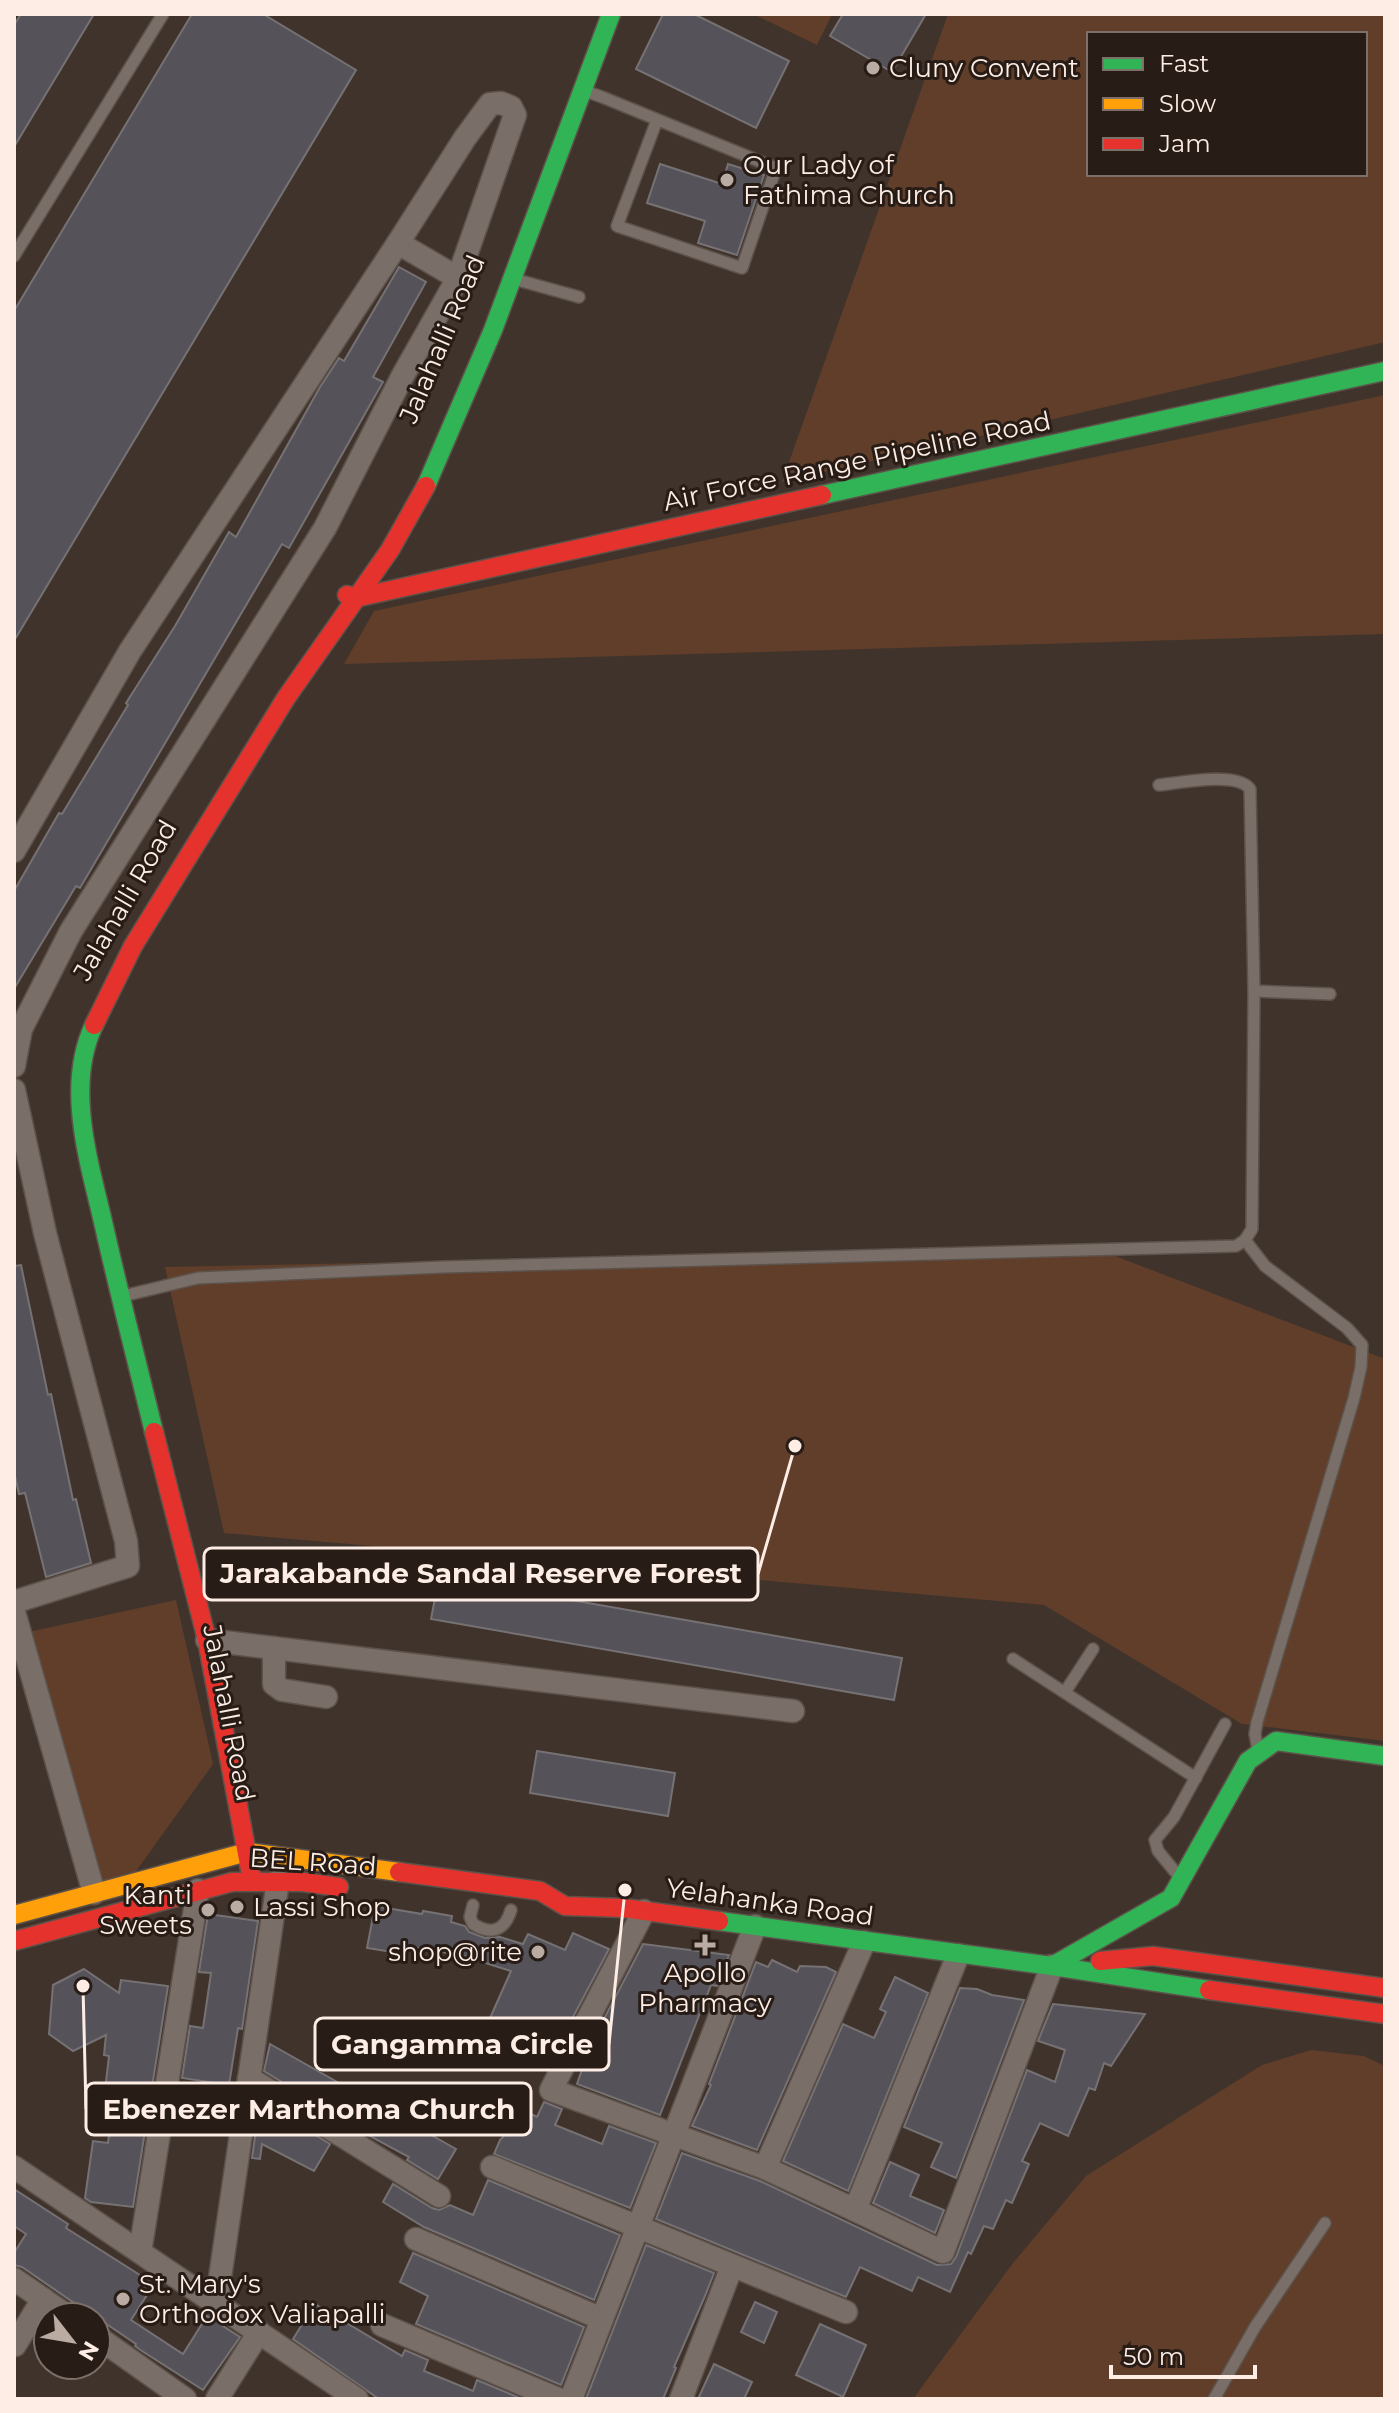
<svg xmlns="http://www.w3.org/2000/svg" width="1399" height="2413" viewBox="0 0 1399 2413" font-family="Montserrat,sans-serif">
<rect width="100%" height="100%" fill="#40332b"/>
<g fill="#603e2a" fill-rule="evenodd">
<path d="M 753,14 L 832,14 L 817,45 Z"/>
<path d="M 948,14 L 1385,14 L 1385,342 L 782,482 ZM 1365,34 L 1365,174 L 1089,174 L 1089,34 Z"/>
<path d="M 1385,395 L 1385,634 L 344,664 L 374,611 Z"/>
<path d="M 1094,1248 L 1385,1359 L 1385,1741 L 1242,1724 L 1044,1605 L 224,1533 L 165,1267 Z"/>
<path d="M 176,1600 L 213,1764 L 129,1881 L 100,1890 L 24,1633 Z"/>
<path d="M 1311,2050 L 1364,2056 L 1385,2066 L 1385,2399 L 913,2399 L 1013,2263 L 1086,2176 L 1262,2065 Z"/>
</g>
<g fill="#55525a" stroke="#767274" stroke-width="2">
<path d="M 21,14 L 94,14 L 14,147 L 14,25 Z"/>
<path d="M 192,14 L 263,14 L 356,70 L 14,641 L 14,311 Z"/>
<path d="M 663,14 L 694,14 L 789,61 L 756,128 L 636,69 Z"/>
<path d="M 843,14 L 926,14 L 892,72 L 830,36 Z"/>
<path d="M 660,164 L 722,184 L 728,164 L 764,175 L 737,255 L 698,243 L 705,221 L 647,203 Z"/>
<path d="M 399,267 L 426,282 L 373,377 L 383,382 L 289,548 L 282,544 L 80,888 L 76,886 L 14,989 L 14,891 L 59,813 L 62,814 L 128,705 L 126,703 L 175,626 L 229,532 L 236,537 L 320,387 L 339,358 L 344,361 Z"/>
<path d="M 21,1265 L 48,1395 L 51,1394 L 73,1500 L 76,1499 L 91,1563 L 46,1577 L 25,1493 L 19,1494 L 14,1472 L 14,1266 Z"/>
<path d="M 439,1577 L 902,1658 L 894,1700 L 431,1619 Z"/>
<path d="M 537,1751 L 675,1773 L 668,1816 L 530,1793 Z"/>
<path d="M 375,1906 L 422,1914 L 423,1911 L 452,1916 L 451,1922 L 465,1926 L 469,1932 L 485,1938 L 500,1937 L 523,1944 L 528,1934 L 565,1950 L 573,1933 L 609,1949 L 555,2051 L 524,2038 L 526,2034 L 490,2018 L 511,1971 L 460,1955 L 406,1946 L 405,1954 L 367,1948 Z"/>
<path d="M 208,1914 L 258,1921 L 242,2029 L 238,2028 L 229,2085 L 182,2078 L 190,2026 L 203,2028 L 211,1973 L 199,1972 Z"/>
<path d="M 643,1944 L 729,1955 L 717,1986 L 711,1985 L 660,2115 L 577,2084 L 584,2064 L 581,2063 Z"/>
<path d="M 772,1960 L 797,1972 L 800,1966 L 826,1967 L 836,1972 L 757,2150 L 692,2126 L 711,2085 L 709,2084 L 756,1962 L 768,1967 Z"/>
<path d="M 84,1969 L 119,1993 L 121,1980 L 168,1986 L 133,2207 L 91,2202 L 85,2198 L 93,2141 L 108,2143 L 115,2091 L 105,2090 L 109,2056 L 104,2055 L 106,2035 L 73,2051 L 49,2034 L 53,1985 Z"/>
<path d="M 895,1977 L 928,1993 L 848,2191 L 783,2161 L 843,2024 L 874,2038 L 886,2012 L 880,2009 Z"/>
<path d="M 960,1988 L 977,1989 L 992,1995 L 1024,2000 L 956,2178 L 931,2167 L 942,2143 L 904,2127 Z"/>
<path d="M 1053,2004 L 1145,2014 L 1111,2066 L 1104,2063 L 1095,2090 L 1089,2088 L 1068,2136 L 1040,2123 L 1022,2161 L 1029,2164 L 1012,2203 L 1006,2200 L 993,2229 L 984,2226 L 971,2254 L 968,2252 L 950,2292 L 918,2277 L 912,2291 L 860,2267 L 846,2297 L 656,2219 L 682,2153 L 760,2181 L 937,2265 L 951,2264 L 956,2257 L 1027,2070 L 1055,2082 L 1065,2050 L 1038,2041 Z"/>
<path d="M 270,2044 L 456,2149 L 438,2179 L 407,2160 L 409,2157 L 366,2134 L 264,2071 Z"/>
<path d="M 260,2101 L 330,2144 L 314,2171 L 262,2144 L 260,2159 L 252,2158 Z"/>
<path d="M 544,2102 L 562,2109 L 555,2125 L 602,2144 L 609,2126 L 656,2143 L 630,2208 L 494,2154 L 500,2140 L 527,2112 L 537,2117 Z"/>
<path d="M 890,2162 L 919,2175 L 910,2196 L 944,2210 L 935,2233 L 873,2203 Z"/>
<path d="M 488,2180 L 620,2235 L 594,2300 L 424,2227 L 383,2202 L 393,2184 L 432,2208 L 439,2210 L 450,2205 L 473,2215 Z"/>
<path d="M 14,2189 L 68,2224 L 66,2228 L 154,2284 L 131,2320 L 183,2354 L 207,2316 L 240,2337 L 203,2390 L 142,2351 L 135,2346 L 136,2344 L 96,2317 L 83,2317 L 77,2305 L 22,2267 L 14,2265 L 14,2253 L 26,2234 L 14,2226 Z"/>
<path d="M 646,2245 L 714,2273 L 705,2296 L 674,2367 L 676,2368 L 663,2399 L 586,2399 Z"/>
<path d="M 413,2253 L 584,2327 L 561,2385 L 416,2324 L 428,2296 L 400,2282 Z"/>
<path d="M 755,2302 L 777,2312 L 764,2343 L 741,2332 Z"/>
<path d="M 315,2304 L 402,2356 L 405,2350 L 428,2360 L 424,2371 L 473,2391 L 477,2380 L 522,2399 L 379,2399 L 293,2339 Z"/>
<path d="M 820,2324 L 866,2345 L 843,2397 L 796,2375 Z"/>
<path d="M 714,2364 L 752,2382 L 744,2399 L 698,2399 Z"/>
</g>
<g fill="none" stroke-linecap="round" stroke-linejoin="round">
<defs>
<g id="lane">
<path d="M 585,91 L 602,97 L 776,168 L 742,268 L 617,226 L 657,120"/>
<path d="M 14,256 L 163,14"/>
<path d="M 514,279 L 579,297"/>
<path d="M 1254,991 L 1330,994"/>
<path d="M 1245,1240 L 1265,1266 L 1347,1328 L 1362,1345 L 1361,1367 L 1354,1398 L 1257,1722 L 1255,1734 L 1258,1750"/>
<path d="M 123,1296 L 198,1278 L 443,1267 L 1236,1246 L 1245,1240 L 1252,1229 L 1254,991 L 1250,789 C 1237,771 1180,783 1159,785"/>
<path d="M 1013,1659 L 1196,1778"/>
<path d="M 1065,1692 L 1093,1649"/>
<path d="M 1181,1879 L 1158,1851 L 1155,1840 L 1174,1817 L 1225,1724"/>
<path d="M 473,1905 L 470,1917 L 473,1924 C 492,1936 505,1930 511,1910"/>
<path d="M 1214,2399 L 1255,2327 L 1325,2223"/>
</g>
<g id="street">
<path d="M 398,243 L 458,278"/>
<path d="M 14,851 L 130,651 L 398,243 L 465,138 L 490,104 L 501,103 L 511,107 L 515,115 L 458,278 L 402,377 L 325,528 L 71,931 L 21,1029 L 14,1066"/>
<path d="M 14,1090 L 45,1233 L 126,1541 L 128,1566 L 14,1602"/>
<path d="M 14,1612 L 94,1893"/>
<path d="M 207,1640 L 793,1711"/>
<path d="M 274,1648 L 274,1684 L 282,1690 L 326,1697"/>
<path d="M 644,1911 L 551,2090 L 765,2168 L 864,1942"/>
<path d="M 249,2078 L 439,2196"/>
<path d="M 14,2167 L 357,2399"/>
<path d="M 492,2167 L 846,2312"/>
<path d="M 765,2168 L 855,2210 L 958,1955"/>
<path d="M 855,2210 L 943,2252 L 1052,1966"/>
<path d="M 416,2239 L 602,2319"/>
<path d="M 140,2252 L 198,1890"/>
<path d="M 14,2279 L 69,2317"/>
<path d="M 216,2305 L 278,1881"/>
<path d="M 382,2325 L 558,2399"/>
<path d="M 96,2336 L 185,2399"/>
<path d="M 15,2345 L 43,2299"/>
<path d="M 217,2399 L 259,2332"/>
<path d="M 571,2399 L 755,1926"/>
<path d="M 681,2399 L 732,2266"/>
</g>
<g id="fast">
<path d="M 426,486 L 493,330 L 611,14"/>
<path d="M 822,495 L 1385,371"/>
<path d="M 94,1025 C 63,1090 92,1170 106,1235 C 121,1301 138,1366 154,1432"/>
<path d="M 719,1921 L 1052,1966 L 1209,1990"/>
<path d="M 1052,1966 L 1171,1898 L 1248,1761 L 1276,1741 L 1385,1756"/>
</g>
<path id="slow" d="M 14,1915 L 247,1852 L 399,1872"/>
<g id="jam">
<path d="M 347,595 L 355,598 L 822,495"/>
<path d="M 94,1025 L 133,946 L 286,698 L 390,550 L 426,486"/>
<path d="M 154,1432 L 207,1640 L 251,1875"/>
<path d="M 399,1872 L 540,1891 L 565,1906 L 623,1908 L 719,1921"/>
<path d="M 14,1941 L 232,1882 L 303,1882 L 339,1887"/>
<path d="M 1100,1961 L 1153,1956 L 1385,1988"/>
<path d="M 1209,1990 L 1385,2014"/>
</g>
</defs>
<use href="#lane" stroke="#5d524a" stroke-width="14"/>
<use href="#street" stroke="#5d524a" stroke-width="25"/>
<use href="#fast" stroke="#5d524a" stroke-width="21"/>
<use href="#slow" stroke="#5d524a" stroke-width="21"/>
<use href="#jam" stroke="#5d524a" stroke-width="21"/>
<use href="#lane" stroke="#796e68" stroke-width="11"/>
<use href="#street" stroke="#796e68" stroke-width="22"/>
<use href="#fast" stroke="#30b455" stroke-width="18"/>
<use href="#slow" stroke="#ff9f0a" stroke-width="18"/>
<use href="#jam" stroke="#e5322d" stroke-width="18"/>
</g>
<g fill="#bbaca3" stroke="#271c16" stroke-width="3">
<circle cx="873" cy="68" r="8"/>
<circle cx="727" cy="180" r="8"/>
<circle cx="237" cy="1907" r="8"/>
<circle cx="208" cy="1910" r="8"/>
<path d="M701 1933h8v8h8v8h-8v8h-8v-8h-8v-8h8z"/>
<circle cx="538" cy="1952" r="8"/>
<circle cx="123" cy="2299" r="8"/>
</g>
<g text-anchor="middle" stroke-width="6" stroke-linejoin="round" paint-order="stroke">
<g font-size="26" fill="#fdede4" stroke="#271c16" text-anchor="start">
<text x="889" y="77">Cluny Convent</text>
<text x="743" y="174">Our Lady of<tspan x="743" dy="30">Fathima Church</tspan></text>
<text x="192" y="1904" text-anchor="end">Kanti<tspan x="192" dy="30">Sweets</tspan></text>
<text x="253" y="1916">Lassi Shop</text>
<text x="522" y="1961" text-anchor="end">shop@rite</text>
<text x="705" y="1982" text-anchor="middle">Apollo<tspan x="705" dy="30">Pharmacy</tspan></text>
<text x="139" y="2293">St. Mary's<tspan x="139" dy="30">Orthodox Valiapalli</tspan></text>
</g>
<g font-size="26" fill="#fdede4" stroke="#271c16">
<text transform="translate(442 339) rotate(-67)" y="9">Jalahalli Road</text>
<text transform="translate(857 461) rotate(-12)" y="9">Air Force Range Pipeline Road</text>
<text transform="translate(125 900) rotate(-60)" y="9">Jalahalli Road</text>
<text transform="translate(229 1713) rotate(79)" y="9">Jalahalli Road</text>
<text transform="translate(313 1862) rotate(4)" y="9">BEL Road</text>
<text transform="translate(770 1902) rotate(8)" y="9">Yelahanka Road</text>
</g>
</g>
<path fill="none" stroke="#fdede4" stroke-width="3" d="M795 1446L758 1574M625 1890L609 2044M83 1986L86 2109"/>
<g fill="#fdede4" stroke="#271c16" stroke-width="3">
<circle cx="795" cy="1446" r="8"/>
<circle cx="625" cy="1890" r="8"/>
<circle cx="83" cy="1986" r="8"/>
</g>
<g fill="#271c16" stroke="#fdede4" stroke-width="3">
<rect x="204" y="1548" width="554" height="52" rx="8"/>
<rect x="315" y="2018" width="294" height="52" rx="8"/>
<rect x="86" y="2083" width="445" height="52" rx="8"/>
</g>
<g font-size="28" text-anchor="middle" font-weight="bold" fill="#fdede4">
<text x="481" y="1583">Jarakabande Sandal Reserve Forest</text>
<text x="462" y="2054">Gangamma Circle</text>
<text x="309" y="2119">Ebenezer Marthoma Church</text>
</g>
<rect width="1399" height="2413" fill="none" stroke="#fdede4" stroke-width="32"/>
<rect x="1087" y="32" width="280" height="144" fill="#271c16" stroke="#7d7068" stroke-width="2"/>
<rect x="1103" y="58" width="40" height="12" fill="#30b455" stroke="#7d7068" stroke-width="2"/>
<text x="1159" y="72" font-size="24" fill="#fdede4">Fast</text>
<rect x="1103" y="98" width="40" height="12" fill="#ff9f0a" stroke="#7d7068" stroke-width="2"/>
<text x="1159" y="112" font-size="24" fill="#fdede4">Slow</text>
<rect x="1103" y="138" width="40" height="12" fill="#e5322d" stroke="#7d7068" stroke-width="2"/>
<text x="1159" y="152" font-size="24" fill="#fdede4">Jam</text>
<g transform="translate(72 2341) rotate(121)"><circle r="38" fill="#271c16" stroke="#7d7068" stroke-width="2"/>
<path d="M0-6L14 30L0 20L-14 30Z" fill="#bbaca3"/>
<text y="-12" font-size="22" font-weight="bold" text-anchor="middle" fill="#fdede4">N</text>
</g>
<path d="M1111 2365v12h144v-12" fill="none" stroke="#fdede4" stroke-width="4"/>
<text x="1123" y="2365" font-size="24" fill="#fdede4" stroke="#271c16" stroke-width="6" paint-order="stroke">50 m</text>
</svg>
